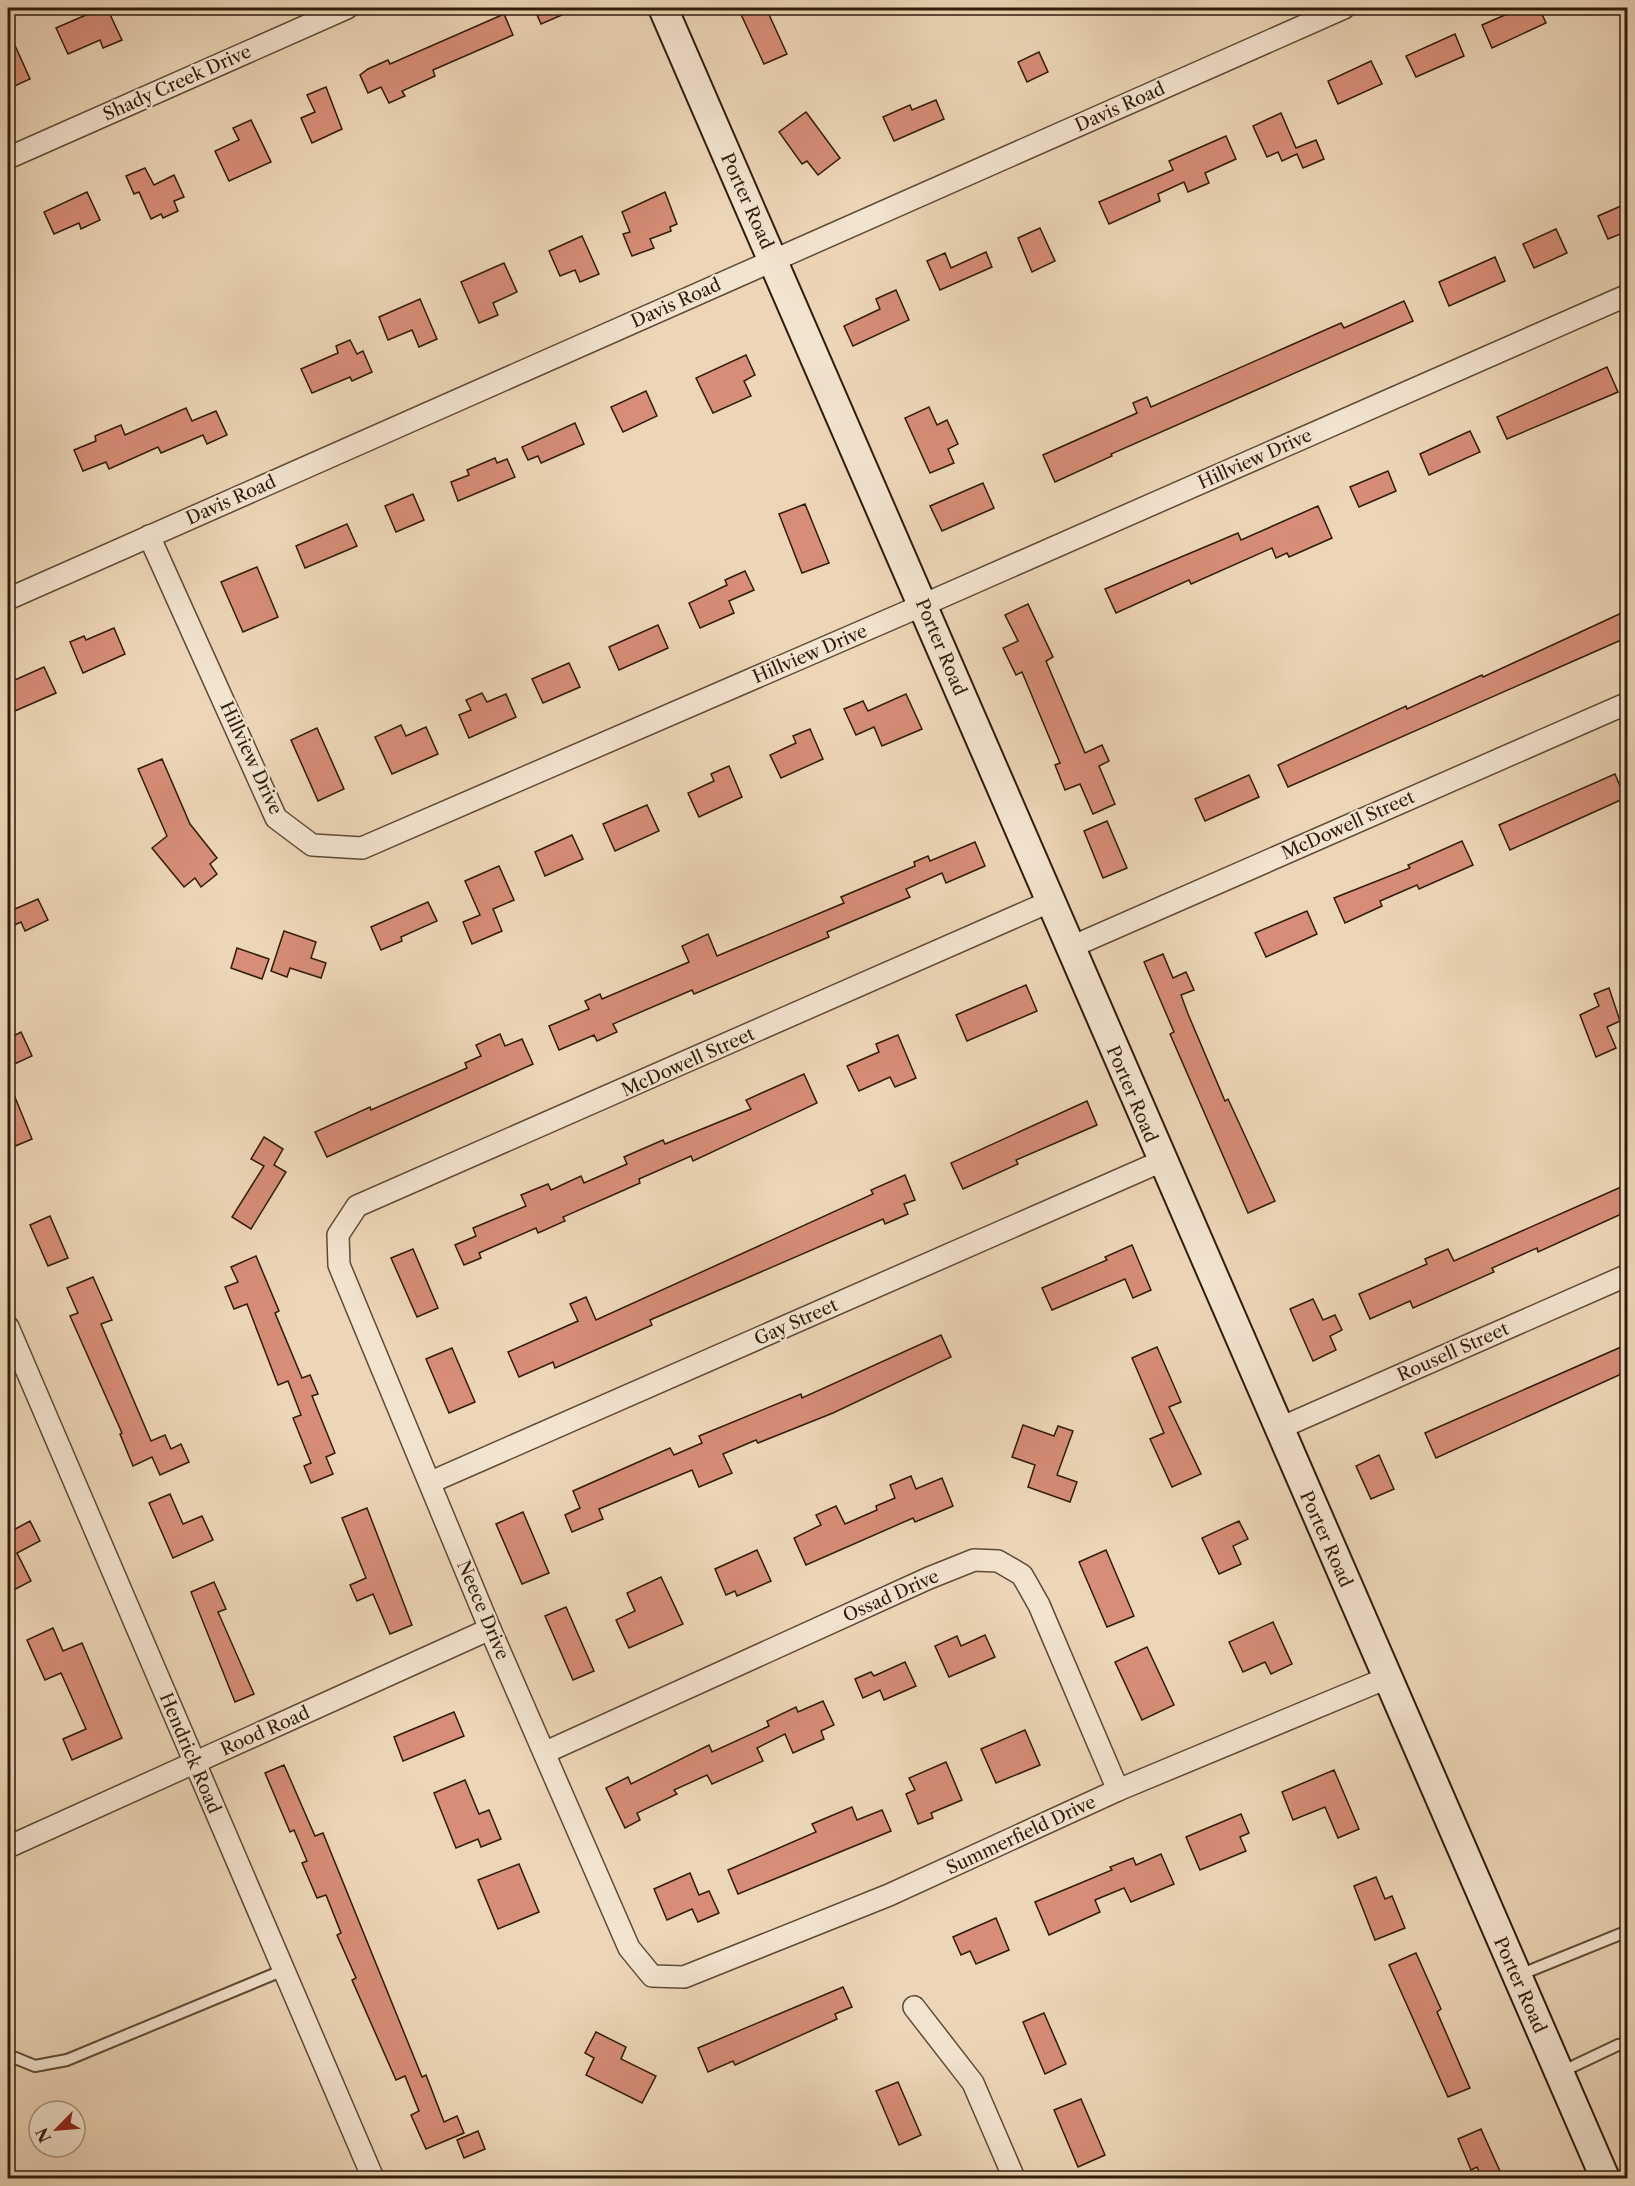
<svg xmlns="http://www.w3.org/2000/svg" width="1635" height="2186" viewBox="0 0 1635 2186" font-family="'Libre Caslon Text',serif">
<rect width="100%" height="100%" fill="#edd6b7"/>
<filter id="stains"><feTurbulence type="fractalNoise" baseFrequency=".00333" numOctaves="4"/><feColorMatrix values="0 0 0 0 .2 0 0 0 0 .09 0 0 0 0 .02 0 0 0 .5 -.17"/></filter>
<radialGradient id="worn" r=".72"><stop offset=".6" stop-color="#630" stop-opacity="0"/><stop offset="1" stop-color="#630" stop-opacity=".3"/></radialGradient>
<g fill="#d78d77" stroke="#2f1c0a" stroke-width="1.5">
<path d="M 102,8 L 107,8 L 122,40 L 103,48 L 100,40 L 68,54 L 56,28 Z"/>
<path d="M 534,8 L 578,8 L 541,24 Z"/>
<path d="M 738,8 L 766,8 L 787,54 L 764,64 Z"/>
<path d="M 1521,8 L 1539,8 L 1546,23 L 1492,48 L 1482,25 Z"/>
<path d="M 504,14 L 513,35 L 433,70 L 435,76 L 402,91 L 405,96 L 389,103 L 381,87 L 368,93 L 360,75 L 368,69 L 388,60 L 390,64 Z"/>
<path d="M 8,30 L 30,79 L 8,89 Z"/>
<path d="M 1455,34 L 1464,56 L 1416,77 L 1406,56 Z"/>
<path d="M 1039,52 L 1048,72 L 1027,82 L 1018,62 Z"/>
<path d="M 1371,61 L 1382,84 L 1338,104 L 1328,81 Z"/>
<path d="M 326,87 L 342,129 L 312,143 L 301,118 L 315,112 L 307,95 Z"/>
<path d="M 936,100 L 944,119 L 894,141 L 883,117 L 910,105 L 912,110 Z"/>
<path d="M 806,112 L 840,158 L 818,175 L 807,161 L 802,164 L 779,132 Z"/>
<path d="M 1281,113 L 1296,148 L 1316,140 L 1324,159 L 1303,168 L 1297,154 L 1282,161 L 1278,152 L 1267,157 L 1253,126 Z"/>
<path d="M 251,120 L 271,162 L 229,181 L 215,151 L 239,140 L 233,128 Z"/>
<path d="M 1226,136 L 1236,159 L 1205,173 L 1209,183 L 1188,192 L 1184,182 L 1158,194 L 1160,201 L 1109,224 L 1099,202 L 1173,170 L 1169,161 Z"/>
<path d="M 145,168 L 154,185 L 174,175 L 184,197 L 174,201 L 178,211 L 163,218 L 161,214 L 151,219 L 139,192 L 134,194 L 126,176 Z"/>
<path d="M 87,192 L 100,220 L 81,229 L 79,223 L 54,234 L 44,212 Z"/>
<path d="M 665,192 L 677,224 L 670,227 L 671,231 L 650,239 L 654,248 L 632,256 L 623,234 L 630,232 L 622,212 Z"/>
<path d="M 1628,203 L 1628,231 L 1608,239 L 1598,216 Z"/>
<path d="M 1040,228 L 1055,261 L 1032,272 L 1018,238 Z"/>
<path d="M 1556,229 L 1567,253 L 1534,268 L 1523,244 Z"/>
<path d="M 582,236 L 599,274 L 580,282 L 575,270 L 560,276 L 549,251 Z"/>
<path d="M 986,252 L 992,267 L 940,290 L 927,261 L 945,253 L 951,268 Z"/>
<path d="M 1495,257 L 1505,281 L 1449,306 L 1439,282 Z"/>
<path d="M 504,263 L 517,292 L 493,303 L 498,315 L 479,323 L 461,282 Z"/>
<path d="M 896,290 L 909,320 L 853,346 L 844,326 L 880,309 L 876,299 Z"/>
<path d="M 420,299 L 437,339 L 419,347 L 412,330 L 388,340 L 379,317 Z"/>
<path d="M 1404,301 L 1413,321 L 1111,454 L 1112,456 L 1055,482 L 1043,455 L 1137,413 L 1133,403 L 1147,397 L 1151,407 L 1341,323 L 1344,328 Z"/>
<path d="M 350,340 L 357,354 L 363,351 L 372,372 L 352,381 L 350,377 L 312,393 L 301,369 L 338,353 L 336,346 Z"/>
<path d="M 746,355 L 755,375 L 744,381 L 751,396 L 713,413 L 696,378 Z"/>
<path d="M 1607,367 L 1618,392 L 1507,439 L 1497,417 Z"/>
<path d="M 646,391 L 657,416 L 623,432 L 611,407 Z"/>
<path d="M 929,407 L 937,425 L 947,420 L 958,444 L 948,449 L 954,463 L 930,473 L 905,418 Z"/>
<path d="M 186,408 L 192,421 L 216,411 L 227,435 L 207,444 L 203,435 L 161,453 L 158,447 L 109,469 L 106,462 L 83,471 L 74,450 L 96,441 L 95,436 L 121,425 L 125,435 Z"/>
<path d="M 575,423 L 584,444 L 541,463 L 538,456 L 528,460 L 522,447 Z"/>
<path d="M 1470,431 L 1480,452 L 1429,475 L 1420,454 Z"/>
<path d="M 495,458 L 497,463 L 507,459 L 515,477 L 458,501 L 451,482 L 469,475 L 467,470 Z"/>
<path d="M 1388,471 L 1396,491 L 1359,507 L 1350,487 Z"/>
<path d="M 983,483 L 994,508 L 942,531 L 930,506 Z"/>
<path d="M 413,494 L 424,520 L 396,532 L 385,506 Z"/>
<path d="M 805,504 L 829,563 L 802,573 L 779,514 Z"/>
<path d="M 1318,506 L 1332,538 L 1289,557 L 1287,553 L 1276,558 L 1272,548 L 1191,584 L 1189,580 L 1116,613 L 1105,589 L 1238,533 L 1241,540 Z"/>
<path d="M 347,524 L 357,546 L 305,568 L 296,546 Z"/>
<path d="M 257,567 L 278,617 L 243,632 L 221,582 Z"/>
<path d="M 745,571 L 754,590 L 729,601 L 734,613 L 700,628 L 689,603 L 727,585 L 725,580 Z"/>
<path d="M 1028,604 L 1053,657 L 1046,661 L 1085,753 L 1102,745 L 1109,761 L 1099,766 L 1115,804 L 1093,814 L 1080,784 L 1065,790 L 1055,765 L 1060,763 L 1022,672 L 1016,675 L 1003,648 L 1018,641 L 1005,615 Z"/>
<path d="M 1628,610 L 1628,637 L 1288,787 L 1278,765 L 1406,706 L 1407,709 L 1482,675 L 1483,677 Z"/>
<path d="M 658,625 L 668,648 L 619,670 L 609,647 Z"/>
<path d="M 114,628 L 125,654 L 83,673 L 70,642 L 84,636 L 86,640 Z"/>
<path d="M 569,663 L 580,687 L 543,703 L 532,679 Z"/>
<path d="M 44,667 L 56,693 L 15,711 L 8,695 L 8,683 Z"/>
<path d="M 482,693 L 487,702 L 506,694 L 516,717 L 469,738 L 459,715 L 471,710 L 466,700 Z"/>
<path d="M 906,694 L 922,729 L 882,746 L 874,727 L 856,735 L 844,709 L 863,701 L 868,711 Z"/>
<path d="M 401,725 L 406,736 L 426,727 L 438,754 L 392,774 L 375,737 Z"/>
<path d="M 317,728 L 344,789 L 318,801 L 291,740 Z"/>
<path d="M 810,729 L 823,759 L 781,778 L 770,755 L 796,743 L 793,736 Z"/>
<path d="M 162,759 L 190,824 L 217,858 L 210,864 L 217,874 L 201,887 L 195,878 L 184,887 L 152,848 L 167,836 L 138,769 Z"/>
<path d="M 729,766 L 742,797 L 699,817 L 688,793 L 714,781 L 711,774 Z"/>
<path d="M 1615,774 L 1625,798 L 1510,850 L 1499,825 Z"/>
<path d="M 1249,775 L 1259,797 L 1205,821 L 1195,799 Z"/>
<path d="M 647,805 L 659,831 L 615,851 L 603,824 Z"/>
<path d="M 1107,821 L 1127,868 L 1103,878 L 1084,831 Z"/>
<path d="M 572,835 L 583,859 L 545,876 L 535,852 Z"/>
<path d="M 1462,841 L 1473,865 L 1419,889 L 1417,885 L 1380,901 L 1382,906 L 1345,923 L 1334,898 L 1410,868 L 1408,865 Z"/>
<path d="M 975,842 L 985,866 L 946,883 L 942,873 L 906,889 L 910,897 L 827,932 L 829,937 L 694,994 L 692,990 L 613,1024 L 617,1032 L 597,1041 L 594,1035 L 559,1050 L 549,1026 L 589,1009 L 585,1001 L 600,994 L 602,999 L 689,962 L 682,946 L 708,934 L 717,956 L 844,903 L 841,897 L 915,866 L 914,862 L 928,856 L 930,861 Z"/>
<path d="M 499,866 L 514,900 L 493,909 L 502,931 L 472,944 L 463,922 L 480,915 L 465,881 Z"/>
<path d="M 38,899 L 48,920 L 25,931 L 21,922 L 8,928 L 8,912 Z"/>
<path d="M 428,902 L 437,921 L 401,937 L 402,941 L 381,950 L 371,927 Z"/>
<path d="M 1307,911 L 1317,934 L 1266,957 L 1255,933 Z"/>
<path d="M 284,931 L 316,942 L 311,958 L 326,963 L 321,978 L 290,968 L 287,977 L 271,971 Z"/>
<path d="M 237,948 L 269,959 L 262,979 L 231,968 Z"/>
<path d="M 1163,954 L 1173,978 L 1186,972 L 1194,990 L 1181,995 L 1188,1014 L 1225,1101 L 1228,1099 L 1275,1201 L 1248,1213 L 1170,1034 L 1174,1032 L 1144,962 Z"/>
<path d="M 1026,985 L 1037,1011 L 967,1041 L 956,1015 Z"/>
<path d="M 1609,988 L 1620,1021 L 1607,1027 L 1616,1048 L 1596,1057 L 1580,1015 L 1599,1006 L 1594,994 Z"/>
<path d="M 21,1032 L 32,1056 L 8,1067 L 8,1039 Z"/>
<path d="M 500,1034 L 505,1046 L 522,1039 L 533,1064 L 327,1157 L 315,1132 L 370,1107 L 371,1110 L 467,1068 L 465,1063 L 481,1056 L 476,1045 Z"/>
<path d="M 898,1035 L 916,1078 L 895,1087 L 890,1077 L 859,1091 L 847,1066 L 879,1052 L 876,1044 Z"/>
<path d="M 804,1074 L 817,1103 L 693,1161 L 691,1156 L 639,1179 L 640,1183 L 563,1217 L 565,1221 L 538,1233 L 536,1228 L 479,1253 L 481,1258 L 464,1265 L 455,1245 L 476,1236 L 473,1228 L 526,1206 L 521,1195 L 548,1184 L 551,1190 L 581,1176 L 584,1183 L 627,1164 L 624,1157 L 663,1140 L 665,1144 L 751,1109 L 746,1100 Z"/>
<path d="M 8,1080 L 32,1139 L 8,1149 Z"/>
<path d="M 1087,1101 L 1097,1125 L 1016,1160 L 1018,1164 L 963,1189 L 951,1163 Z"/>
<path d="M 264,1137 L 283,1149 L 274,1165 L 286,1172 L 251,1229 L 232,1217 L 264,1166 L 251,1159 Z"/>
<path d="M 905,1175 L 915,1200 L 904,1204 L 908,1214 L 885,1224 L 883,1219 L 650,1320 L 652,1325 L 555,1368 L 553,1362 L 519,1377 L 508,1352 L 578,1321 L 570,1304 L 586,1297 L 596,1320 L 873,1194 L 871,1190 Z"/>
<path d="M 1628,1184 L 1628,1211 L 1538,1252 L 1537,1248 L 1492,1268 L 1494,1272 L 1413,1308 L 1410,1301 L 1370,1319 L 1359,1294 L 1427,1264 L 1425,1259 L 1448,1249 L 1454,1261 Z"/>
<path d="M 50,1216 L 68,1258 L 48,1266 L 30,1225 Z"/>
<path d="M 1132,1245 L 1151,1290 L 1133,1298 L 1125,1279 L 1052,1310 L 1042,1288 L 1107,1260 L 1105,1257 Z"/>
<path d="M 413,1249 L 438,1308 L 417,1317 L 391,1258 Z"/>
<path d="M 256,1256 L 279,1311 L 275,1313 L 302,1378 L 310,1375 L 318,1394 L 312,1396 L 335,1453 L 326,1457 L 333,1474 L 311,1483 L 304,1466 L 311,1463 L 293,1418 L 301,1415 L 288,1381 L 278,1385 L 247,1304 L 234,1309 L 225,1287 L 238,1282 L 231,1267 Z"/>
<path d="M 93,1277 L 112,1320 L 101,1324 L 151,1441 L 165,1435 L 171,1449 L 181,1444 L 189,1462 L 160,1475 L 152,1457 L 133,1466 L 120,1434 L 122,1433 L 70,1316 L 78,1313 L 67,1288 Z"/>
<path d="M 1313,1299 L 1323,1320 L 1335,1315 L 1342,1330 L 1330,1336 L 1336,1350 L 1313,1361 L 1290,1309 Z"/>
<path d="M 941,1335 L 951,1357 L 833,1413 L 758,1443 L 756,1440 L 723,1454 L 732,1473 L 699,1487 L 692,1470 L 599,1509 L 603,1519 L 572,1532 L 565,1515 L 580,1508 L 573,1491 L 670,1448 L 674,1455 L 702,1443 L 699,1436 L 801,1394 L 802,1398 Z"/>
<path d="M 1628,1344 L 1628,1371 L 1436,1458 L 1425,1433 Z"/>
<path d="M 1157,1347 L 1181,1402 L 1169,1407 L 1201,1474 L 1172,1487 L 1150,1439 L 1164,1433 L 1132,1358 Z"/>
<path d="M 452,1348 L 475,1402 L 449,1413 L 426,1359 Z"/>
<path d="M 1023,1425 L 1054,1436 L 1058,1426 L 1073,1431 L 1057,1475 L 1077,1482 L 1070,1502 L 1028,1487 L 1035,1465 L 1012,1457 Z"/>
<path d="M 1379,1455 L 1394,1489 L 1371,1499 L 1356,1466 Z"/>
<path d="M 911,1476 L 916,1489 L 942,1478 L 953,1506 L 915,1522 L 913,1518 L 806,1565 L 794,1538 L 821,1525 L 816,1515 L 836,1506 L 845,1524 L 877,1510 L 876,1506 L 895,1498 L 890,1485 Z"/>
<path d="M 170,1494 L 183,1524 L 202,1516 L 213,1540 L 173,1558 L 149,1503 Z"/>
<path d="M 367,1508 L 412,1625 L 390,1634 L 373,1594 L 357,1601 L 350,1585 L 366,1578 L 342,1518 Z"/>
<path d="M 523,1512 L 549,1573 L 522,1584 L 496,1524 Z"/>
<path d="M 30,1521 L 40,1541 L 17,1553 L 31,1581 L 8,1593 L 8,1533 Z"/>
<path d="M 1239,1521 L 1248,1539 L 1233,1546 L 1241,1564 L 1219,1574 L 1202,1538 Z"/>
<path d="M 757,1550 L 771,1581 L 737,1596 L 735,1591 L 726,1595 L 715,1569 Z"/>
<path d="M 1106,1550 L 1134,1616 L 1107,1627 L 1079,1562 Z"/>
<path d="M 661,1577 L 683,1624 L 629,1648 L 616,1620 L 635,1611 L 627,1593 Z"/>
<path d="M 214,1582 L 226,1609 L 218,1612 L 254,1694 L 235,1702 L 191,1592 Z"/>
<path d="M 566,1607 L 594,1671 L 573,1680 L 545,1616 Z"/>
<path d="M 1273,1622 L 1292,1664 L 1271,1674 L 1265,1662 L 1243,1672 L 1229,1642 Z"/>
<path d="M 53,1628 L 63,1651 L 82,1643 L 122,1738 L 72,1760 L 63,1739 L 86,1729 L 61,1673 L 45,1680 L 27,1640 Z"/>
<path d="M 985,1635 L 995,1657 L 949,1677 L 935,1646 L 957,1636 L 961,1646 Z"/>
<path d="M 1147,1647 L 1174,1705 L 1142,1720 L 1115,1662 Z"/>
<path d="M 905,1662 L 916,1686 L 884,1700 L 880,1690 L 863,1698 L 855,1679 L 871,1672 L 874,1676 Z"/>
<path d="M 823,1701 L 834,1725 L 821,1731 L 824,1739 L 793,1753 L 785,1734 L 757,1748 L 763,1761 L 712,1784 L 707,1775 L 674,1790 L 677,1794 L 637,1813 L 640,1820 L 625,1828 L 606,1788 L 628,1777 L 631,1784 L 709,1745 L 712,1752 L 769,1726 L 767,1721 L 796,1707 L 798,1712 Z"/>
<path d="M 454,1712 L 464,1736 L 403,1761 L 394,1737 Z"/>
<path d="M 1025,1730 L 1040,1765 L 996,1783 L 981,1749 Z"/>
<path d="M 946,1762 L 962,1800 L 931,1813 L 933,1818 L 918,1824 L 906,1794 L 915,1790 L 909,1778 Z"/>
<path d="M 284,1765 L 315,1836 L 323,1833 L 422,2077 L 426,2075 L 444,2122 L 457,2116 L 464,2133 L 426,2149 L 411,2115 L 419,2111 L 405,2076 L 396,2080 L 352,1980 L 356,1978 L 337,1935 L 341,1933 L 326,1895 L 317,1898 L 302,1863 L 307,1861 L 294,1830 L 290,1832 L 265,1773 Z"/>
<path d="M 1334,1770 L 1359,1829 L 1338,1838 L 1325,1807 L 1293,1820 L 1282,1792 Z"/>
<path d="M 465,1780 L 479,1814 L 489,1810 L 501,1839 L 481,1847 L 478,1839 L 456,1848 L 434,1793 Z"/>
<path d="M 852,1807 L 857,1820 L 882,1810 L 891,1831 L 738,1894 L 728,1870 L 816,1832 L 812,1824 Z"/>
<path d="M 1241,1814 L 1249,1833 L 1240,1837 L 1246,1851 L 1200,1870 L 1186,1837 Z"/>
<path d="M 1161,1854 L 1174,1884 L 1131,1902 L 1124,1888 L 1095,1900 L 1100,1912 L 1049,1935 L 1035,1902 L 1112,1870 L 1110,1867 L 1133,1858 L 1136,1865 Z"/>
<path d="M 519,1864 L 539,1912 L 498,1929 L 478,1880 Z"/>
<path d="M 690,1873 L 699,1895 L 709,1891 L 719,1913 L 698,1922 L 692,1909 L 667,1920 L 654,1889 Z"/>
<path d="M 1376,1877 L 1385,1899 L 1392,1896 L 1405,1928 L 1375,1940 L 1354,1886 Z"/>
<path d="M 996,1918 L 1009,1950 L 976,1964 L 970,1951 L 961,1955 L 953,1937 Z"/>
<path d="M 1416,1953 L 1441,2009 L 1437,2012 L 1470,2088 L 1448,2097 L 1389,1965 Z"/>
<path d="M 843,1987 L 852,2007 L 835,2014 L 837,2019 L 735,2065 L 733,2061 L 708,2072 L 698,2048 Z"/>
<path d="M 1044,2013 L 1066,2064 L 1045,2074 L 1023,2022 Z"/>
<path d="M 596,2032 L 626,2047 L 621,2059 L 656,2076 L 642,2103 L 586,2075 L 594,2058 L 585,2053 Z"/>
<path d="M 898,2082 L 921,2135 L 899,2145 L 876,2091 Z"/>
<path d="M 1081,2099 L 1105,2155 L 1078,2167 L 1054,2110 Z"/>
<path d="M 1481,2129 L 1503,2178 L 1482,2178 L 1477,2167 L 1471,2170 L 1458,2139 Z"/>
<path d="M 478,2131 L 485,2149 L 464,2158 L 457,2140 Z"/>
</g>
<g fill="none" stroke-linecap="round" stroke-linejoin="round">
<defs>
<g id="lane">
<path d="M 1517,1976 L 1628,1931"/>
<path d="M 8,2055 L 35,2066 L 67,2060 L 284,1970"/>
<path d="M 1559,2073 L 1618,2045 L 1628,2044"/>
</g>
<g id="street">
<path d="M 8,158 L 347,8"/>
<path d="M 149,536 L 276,818 L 312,845 L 362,848 L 923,605 L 1628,295"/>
<path d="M 8,599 L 1344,8"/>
<path d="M 1049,902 L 357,1206 L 338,1235 L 339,1265 L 490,1629 L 629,1948 L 652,1976 L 684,1977 L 889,1895 L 1118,1790 L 1387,1678"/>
<path d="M 1069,948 L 1628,703"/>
<path d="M 8,1327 L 373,2178"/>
<path d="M 1278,1429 L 1628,1275"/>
<path d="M 431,1482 L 1162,1161"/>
<path d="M 546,1752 L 929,1578 L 974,1560 L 998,1561 L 1022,1575 L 1039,1605 L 1118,1790"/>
<path d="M 8,1847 L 490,1629"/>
<path d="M 914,2007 L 973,2083 L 1014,2178"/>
</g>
<path id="secondary" d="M 663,8 L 1605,2178"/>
</defs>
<use href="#lane" stroke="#5e4a35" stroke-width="14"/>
<use href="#street" stroke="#5e4a35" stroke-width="24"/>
<use href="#secondary" stroke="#2f1c0a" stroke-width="32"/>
<use href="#lane" stroke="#f3e4d0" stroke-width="10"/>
<use href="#street" stroke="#f3e4d0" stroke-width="21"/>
<use href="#secondary" stroke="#f3e4d0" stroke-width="28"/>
</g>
<g text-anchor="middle" stroke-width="4.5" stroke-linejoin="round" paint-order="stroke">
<g font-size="18" fill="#2f1c0a" stroke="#f3e4d0">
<text transform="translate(177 83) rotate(-24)" y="6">Shady Creek Drive</text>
<text transform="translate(1120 107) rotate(-24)" y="6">Davis Road</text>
<text transform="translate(747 201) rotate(66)" y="6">Porter Road</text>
<text transform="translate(676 303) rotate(-24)" y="6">Davis Road</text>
<text transform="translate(1255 459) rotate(-24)" y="6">Hillview Drive</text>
<text transform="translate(231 500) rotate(-24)" y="6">Davis Road</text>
<text transform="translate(941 647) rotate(67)" y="6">Porter Road</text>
<text transform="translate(810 654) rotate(-23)" y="6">Hillview Drive</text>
<text transform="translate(251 758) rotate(65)" y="6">Hillview Drive</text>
<text transform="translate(1348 825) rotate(-24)" y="6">McDowell Street</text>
<text transform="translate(688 1062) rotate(-24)" y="6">McDowell Street</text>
<text transform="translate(1132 1094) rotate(67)" y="6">Porter Road</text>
<text transform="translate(796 1322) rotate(-24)" y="6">Gay Street</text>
<text transform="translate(1453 1352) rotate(-24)" y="6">Rousell Street</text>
<text transform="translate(1326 1539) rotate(66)" y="6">Porter Road</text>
<text transform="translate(891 1596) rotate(-24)" y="6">Ossad Drive</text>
<text transform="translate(483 1610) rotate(67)" y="6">Neece Drive</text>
<text transform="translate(265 1731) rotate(-24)" y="6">Rood Road</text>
<text transform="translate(190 1753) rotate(67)" y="6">Hendrick Road</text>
<text transform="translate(1021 1835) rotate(-25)" y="6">Summerfield Drive</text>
<text transform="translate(1520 1985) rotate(66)" y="6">Porter Road</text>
</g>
</g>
<rect width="1635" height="2186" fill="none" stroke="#edd6b7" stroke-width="30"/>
<rect x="9" y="9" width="1617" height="2168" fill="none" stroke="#2f1c0a" stroke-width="3"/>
<rect x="15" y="15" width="1605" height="2156" fill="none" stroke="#2f1c0a" stroke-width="1.5"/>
<g transform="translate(57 2129) rotate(245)"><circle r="28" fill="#f3e4d0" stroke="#a59481" stroke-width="1.5"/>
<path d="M0-4.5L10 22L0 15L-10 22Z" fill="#8f2418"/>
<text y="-9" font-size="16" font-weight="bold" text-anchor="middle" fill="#2f1c0a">N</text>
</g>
<rect width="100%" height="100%" filter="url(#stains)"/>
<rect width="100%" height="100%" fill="url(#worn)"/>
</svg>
